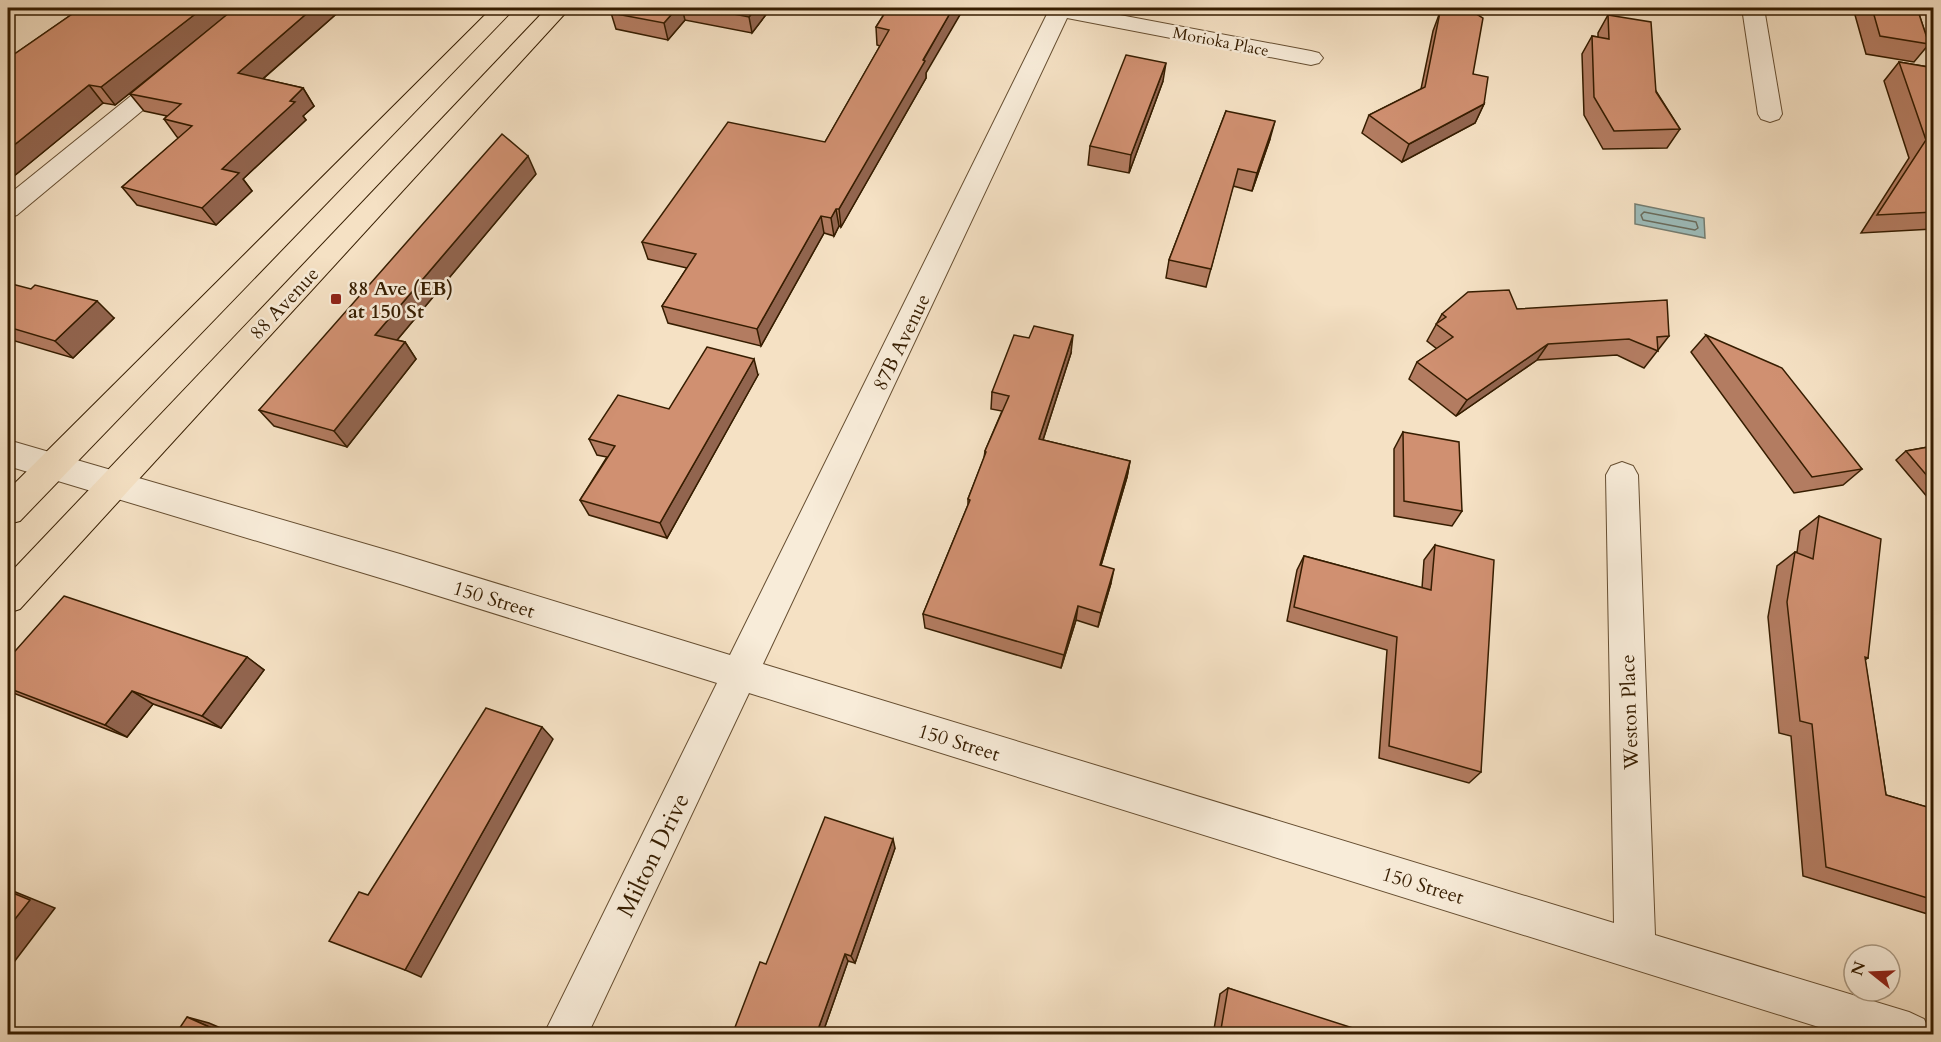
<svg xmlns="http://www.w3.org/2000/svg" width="1941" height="1042" viewBox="0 0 1941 1042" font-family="Cardo,serif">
<rect width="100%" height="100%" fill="#f5e1c4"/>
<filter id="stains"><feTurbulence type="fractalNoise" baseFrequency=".00333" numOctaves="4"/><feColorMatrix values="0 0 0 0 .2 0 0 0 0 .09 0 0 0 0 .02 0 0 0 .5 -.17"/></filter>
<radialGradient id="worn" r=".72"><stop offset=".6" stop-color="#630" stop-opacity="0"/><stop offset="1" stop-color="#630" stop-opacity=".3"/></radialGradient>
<path fill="#9dbcba" stroke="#747c70" stroke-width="1.5" d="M 1635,204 L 1704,218 L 1705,238 L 1635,224 Z"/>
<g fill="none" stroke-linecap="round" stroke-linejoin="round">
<path stroke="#6a6c5d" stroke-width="1.5" d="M 1644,212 L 1696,222 L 1698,228 L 1695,230 L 1643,220 L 1641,215 Z"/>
<defs>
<g id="minor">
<path d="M 1050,8 L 1083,8 L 1311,51 L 1319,53 L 1323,58 L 1319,63 L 1311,65 L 1067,18 L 763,664 L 1614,923 L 1606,475 L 1611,466 L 1622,462 L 1633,466 L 1638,475 L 1655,935 L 1909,1012 L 1924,1019 L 1931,1034 L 1841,1034 L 749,693 L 588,1034 L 544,1034 L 717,683 L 400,584 L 8,466 L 8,440 L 400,554 L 730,655 Z"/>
<path d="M 1742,8 L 1764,8 L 1782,114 L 1779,119 L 1770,122 L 1761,119 L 1758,114 Z"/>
<path d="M 171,68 L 179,70 L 183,75 L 179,80 L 17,215 L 8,218 L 8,195 L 163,70 Z"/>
</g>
<g id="major">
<path d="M 492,8 L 515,8 L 20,521 L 8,524 L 8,490 Z"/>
<path d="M 547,8 L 570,8 L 20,609 L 8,613 L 8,575 Z"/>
</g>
</defs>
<use href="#minor" stroke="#664e31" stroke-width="2"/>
<use href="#major" stroke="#361d00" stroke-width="2"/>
<use href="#minor" fill="#f8ecd9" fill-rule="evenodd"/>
<use href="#major" fill="#f5e1c4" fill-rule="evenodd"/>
</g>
<g fill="#b37c61" stroke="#361d00" stroke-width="1.5">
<path d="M 81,8 L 343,8 L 263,79 L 303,88 L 314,106 L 303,116 L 306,120 L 243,179 L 252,191 L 216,225 L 137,205 L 122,187 L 179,138 L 177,137 L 164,119 L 167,116 L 144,111 L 130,94 L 158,71 L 115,105 L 103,103 L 8,181 L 8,54 L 13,55 Z"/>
<path d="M 381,8 L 399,8 L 396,11 Z"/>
<path d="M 615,8 L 771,8 L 752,33 L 685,20 L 668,40 L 616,29 L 611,13 Z"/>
<path d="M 888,8 L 926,73 L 926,78 L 841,227 L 839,226 L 834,236 L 824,233 L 761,346 L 668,323 L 662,306 L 687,268 L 648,259 L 642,242 L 825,142 L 880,46 L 877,45 L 876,27 Z"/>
<path d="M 1853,8 L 1917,8 L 1929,44 L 1914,62 L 1866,54 Z"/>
<path d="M 1440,12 L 1473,74 L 1484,104 L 1475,123 L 1402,162 L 1362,133 L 1369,115 L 1421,89 L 1433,31 Z"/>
<path d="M 1608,15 L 1680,129 L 1667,148 L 1603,149 L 1584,115 L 1582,54 L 1592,36 L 1598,37 L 1598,33 Z"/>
<path d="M 1899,62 L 1934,68 L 1934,228 L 1933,229 L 1861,233 L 1909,158 L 1884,81 Z"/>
<path d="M 1163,81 L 1129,173 L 1088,165 L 1090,146 Z"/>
<path d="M 1226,111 L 1270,139 L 1252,191 L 1233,186 L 1206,287 L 1166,278 L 1169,260 Z"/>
<path d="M 536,174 L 397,340 L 405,342 L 416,359 L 347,447 L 274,426 L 259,410 Z"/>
<path d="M 8,283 L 114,318 L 73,358 L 8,339 Z"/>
<path d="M 1517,309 L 1669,336 L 1644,368 L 1617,355 L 1537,360 L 1456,416 L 1409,379 L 1417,362 L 1437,349 L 1427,341 L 1442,314 Z"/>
<path d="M 1706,335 L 1862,469 L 1843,485 L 1794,493 L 1691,352 Z"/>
<path d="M 1071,353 L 1043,440 L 1130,461 L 1127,477 L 1101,565 L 1111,583 L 1098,627 L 1076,620 L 1061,668 L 925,628 L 923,614 L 968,505 L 968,499 L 984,458 L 985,451 L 1002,411 L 991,409 L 992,392 Z"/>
<path d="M 758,375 L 667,538 L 589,515 L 580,500 L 607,457 L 597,455 L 589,439 Z"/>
<path d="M 1403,432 L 1462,511 L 1452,526 L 1394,516 L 1394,449 Z"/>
<path d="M 1934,446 L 1934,505 L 1896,460 L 1906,451 Z"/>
<path d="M 1819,516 L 1868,658 L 1865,660 L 1886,795 L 1934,809 L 1934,916 L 1803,876 L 1791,736 L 1779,733 L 1768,617 L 1777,566 L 1795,552 L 1797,552 L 1800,531 Z"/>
<path d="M 1435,545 L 1481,772 L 1469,783 L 1379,758 L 1387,650 L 1287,621 L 1297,570 L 1304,556 L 1422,588 L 1424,560 Z"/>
<path d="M 247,657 L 264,670 L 221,728 L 153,704 L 127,737 L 8,691 L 8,659 Z"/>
<path d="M 895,848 L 855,963 L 848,961 L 822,1035 L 732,1035 L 766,964 Z"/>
<path d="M 1228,988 L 1355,1034 L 1357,1035 L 1213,1035 L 1220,994 Z"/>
</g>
<g fill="#92654f" stroke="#361d00" stroke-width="1.5">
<path d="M 203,8 L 236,8 L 115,105 L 101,87 Z"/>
<path d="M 313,8 L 343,8 L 249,91 L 238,73 Z"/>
<path d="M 677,8 L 682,8 L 685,20 L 668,40 L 664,23 Z"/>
<path d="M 756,8 L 771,8 L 752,33 L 749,17 Z"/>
<path d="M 953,8 L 964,8 L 926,73 L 926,78 L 841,227 L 839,209 Z"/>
<path d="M 1166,63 L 1163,81 L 1129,173 L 1131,155 Z"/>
<path d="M 89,85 L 103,103 L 8,181 L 8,150 Z"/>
<path d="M 303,88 L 314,106 L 303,116 L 306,120 L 243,179 L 252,191 L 216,225 L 202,208 L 222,169 Z"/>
<path d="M 1484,104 L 1475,123 L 1402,162 L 1409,144 Z"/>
<path d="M 1275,121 L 1270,139 L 1252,191 L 1257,173 Z"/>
<path d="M 528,156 L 536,174 L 387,352 L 375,335 Z"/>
<path d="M 836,209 L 839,226 L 834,236 L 831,218 Z"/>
<path d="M 821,216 L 824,233 L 761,346 L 757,329 Z"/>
<path d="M 97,301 L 114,318 L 73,358 L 55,341 Z"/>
<path d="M 1073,335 L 1071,353 L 1038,455 L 1039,439 Z"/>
<path d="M 405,342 L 416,359 L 347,447 L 334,431 Z"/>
<path d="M 1548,344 L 1537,360 L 1456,416 L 1467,400 Z"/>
<path d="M 754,359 L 758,375 L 667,538 L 660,523 Z"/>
<path d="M 1130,461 L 1127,477 L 1097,579 L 1100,565 Z"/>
<path d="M 1114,569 L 1111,583 L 1098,627 L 1101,613 Z"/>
<path d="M 1078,606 L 1076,620 L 1061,668 L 1064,655 Z"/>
<path d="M 247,657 L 264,670 L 221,728 L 202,716 Z"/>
<path d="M 132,691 L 153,704 L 127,737 L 105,725 Z"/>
<path d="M 542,727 L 553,739 L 421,977 L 405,970 Z"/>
<path d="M 893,839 L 895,848 L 855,963 L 851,956 Z"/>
<path d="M 8,889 L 55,908 L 8,970 Z"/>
<path d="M 845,954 L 848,961 L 822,1035 L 816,1035 Z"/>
<path d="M 187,1017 L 209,1023 L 237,1035 L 227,1035 Z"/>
</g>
<g fill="#d09071" stroke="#361d00" stroke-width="1.5">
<path d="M 81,8 L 203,8 L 101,87 L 89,85 L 8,150 L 8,54 L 13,55 Z"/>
<path d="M 235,8 L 313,8 L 238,73 L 303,88 L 290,101 L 295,102 L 222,169 L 239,173 L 202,208 L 122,187 L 192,126 L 164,119 L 181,104 L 130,94 Z"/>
<path d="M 615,8 L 677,8 L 664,23 L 611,13 Z"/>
<path d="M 702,8 L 756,8 L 749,17 Z"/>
<path d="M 888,8 L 953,8 L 923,60 L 925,61 L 839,209 L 836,209 L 831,218 L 821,216 L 757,329 L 662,306 L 696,254 L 642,242 L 728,122 L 825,142 L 889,30 L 876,27 Z"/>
<path d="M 1452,8 L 1467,8 L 1483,18 L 1473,74 L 1488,77 L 1484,104 L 1409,144 L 1369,115 L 1425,87 L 1440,12 Z"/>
<path d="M 1872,8 L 1917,8 L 1929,44 L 1880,36 Z"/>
<path d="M 1608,15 L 1651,22 L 1656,92 L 1680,129 L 1614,131 L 1594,97 L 1592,36 L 1609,39 Z"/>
<path d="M 1126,55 L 1166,63 L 1131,155 L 1090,146 Z"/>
<path d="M 1899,62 L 1934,68 L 1934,212 L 1877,215 L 1926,140 Z"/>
<path d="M 1226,111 L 1275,121 L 1257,173 L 1238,169 L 1211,269 L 1169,260 Z"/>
<path d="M 502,134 L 528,156 L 375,335 L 405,342 L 334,431 L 259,410 Z"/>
<path d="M 8,283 L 31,289 L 35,285 L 97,301 L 55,341 L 8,327 Z"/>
<path d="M 1509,290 L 1517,309 L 1667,300 L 1669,336 L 1657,337 L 1658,351 L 1629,339 L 1548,344 L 1467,400 L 1417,362 L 1453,337 L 1436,324 L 1446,317 L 1442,314 L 1468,292 Z"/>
<path d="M 1034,326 L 1073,335 L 1039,439 L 1130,461 L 1100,565 L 1114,569 L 1101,613 L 1078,606 L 1064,655 L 923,614 L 970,500 L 968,499 L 986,452 L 985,451 L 1009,396 L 992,392 L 1014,335 L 1029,338 Z"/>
<path d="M 1706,335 L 1782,368 L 1862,469 L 1812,477 Z"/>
<path d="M 707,347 L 754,359 L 660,523 L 580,500 L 615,446 L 589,439 L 618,395 L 669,409 Z"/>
<path d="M 1403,432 L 1459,442 L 1462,511 L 1404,501 Z"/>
<path d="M 1934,446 L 1934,484 L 1906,451 Z"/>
<path d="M 1819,516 L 1881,539 L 1868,658 L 1865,657 L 1886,795 L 1934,809 L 1934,900 L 1826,867 L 1812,724 L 1800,721 L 1787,602 L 1795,552 L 1813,559 Z"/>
<path d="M 1435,545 L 1494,560 L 1481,772 L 1389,746 L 1397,637 L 1294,607 L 1304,556 L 1431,590 Z"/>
<path d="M 64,596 L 247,657 L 202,716 L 132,691 L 105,725 L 8,688 L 8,659 Z"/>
<path d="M 486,708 L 542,727 L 405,970 L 329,941 L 359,892 L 368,895 Z"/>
<path d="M 825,817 L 893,839 L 851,956 L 845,954 L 816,1035 L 732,1035 L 760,962 L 766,964 Z"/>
<path d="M 8,891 L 30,900 L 8,928 Z"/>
<path d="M 1228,988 L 1356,1029 L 1355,1034 L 1357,1035 L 1220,1035 Z"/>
<path d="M 187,1017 L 227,1035 L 175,1035 Z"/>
</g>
<rect fill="#8f2418" stroke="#f8ecd9" stroke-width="2" x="330" y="293" width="12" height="12" rx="3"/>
<g text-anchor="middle" stroke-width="5" stroke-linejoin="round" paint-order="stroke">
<g font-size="16" fill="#361d00" stroke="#f8ecd9">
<text transform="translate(1221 41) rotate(11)" y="6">Morioka Place</text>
</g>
<g font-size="20" font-weight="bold" fill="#361d00" stroke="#f8ecd9" text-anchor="start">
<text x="348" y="295">88 Ave (EB)<tspan x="348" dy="23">at 150 St</tspan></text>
</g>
<g font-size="20" fill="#361d00" stroke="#f8ecd9">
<text transform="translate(284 303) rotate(-47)" y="7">88 Avenue</text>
<text transform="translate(901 342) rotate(-64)" y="7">87B Avenue</text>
<text transform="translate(494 599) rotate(17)" y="7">150 Street</text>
<text transform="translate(1629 712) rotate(-92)" y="7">Weston Place</text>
<text transform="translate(959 742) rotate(17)" y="7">150 Street</text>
<text transform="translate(1423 885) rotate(17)" y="7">150 Street</text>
</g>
<g font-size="24" fill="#361d00" stroke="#f8ecd9">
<text transform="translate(653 855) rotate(-64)" y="8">Milton Drive</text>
</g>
</g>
<rect width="1941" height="1042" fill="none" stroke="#f5e1c4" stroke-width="30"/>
<rect x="9" y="9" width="1923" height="1024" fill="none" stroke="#361d00" stroke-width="3"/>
<rect x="15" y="15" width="1911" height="1012" fill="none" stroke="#361d00" stroke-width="1.5"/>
<g transform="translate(1872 973) rotate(288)"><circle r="28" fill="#f8ecd9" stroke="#aa9982" stroke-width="1.5"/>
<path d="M0-4.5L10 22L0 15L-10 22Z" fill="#8f2418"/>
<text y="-9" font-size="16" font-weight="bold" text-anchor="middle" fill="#361d00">N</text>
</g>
<rect width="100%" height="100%" filter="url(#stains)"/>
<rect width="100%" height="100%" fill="url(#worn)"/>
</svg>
